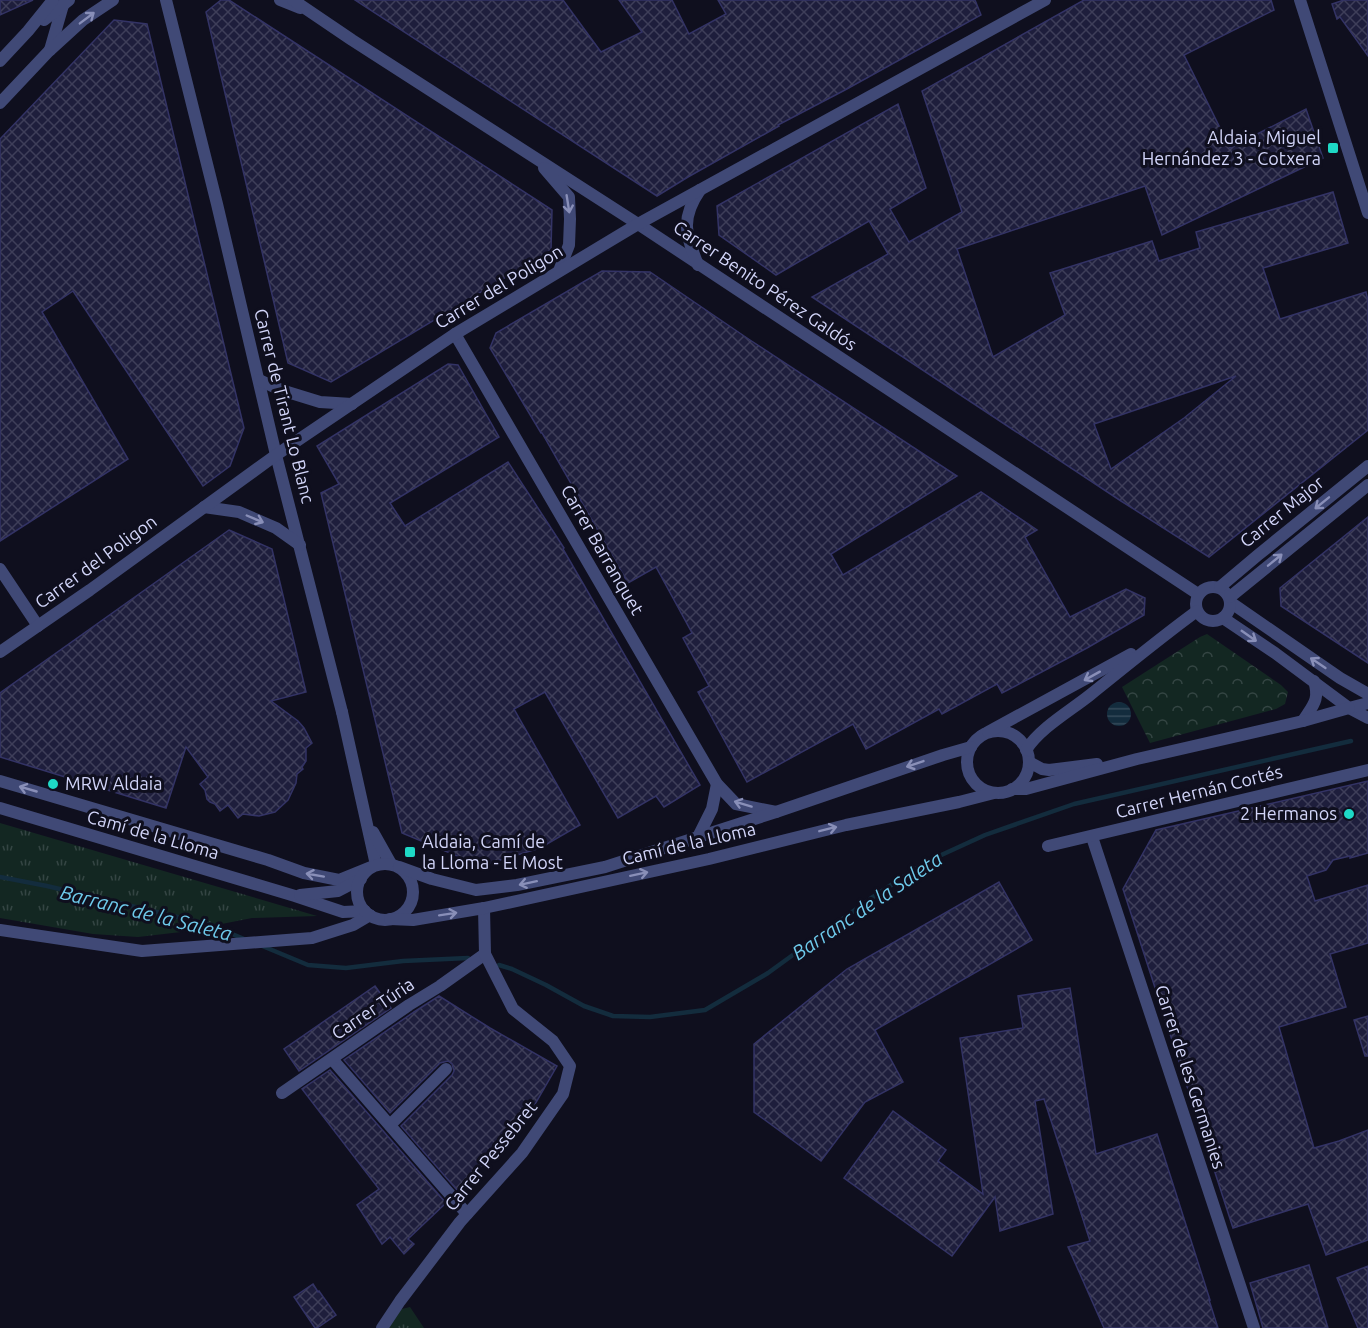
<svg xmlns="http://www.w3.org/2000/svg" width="1368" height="1328" viewBox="0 0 1368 1328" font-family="Ubuntu,sans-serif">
<defs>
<pattern id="grass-tufts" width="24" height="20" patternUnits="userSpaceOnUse" patternTransform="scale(1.5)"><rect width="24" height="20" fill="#132722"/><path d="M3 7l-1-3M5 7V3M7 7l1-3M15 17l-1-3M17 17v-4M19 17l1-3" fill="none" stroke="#344543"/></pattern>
<pattern id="forest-crowns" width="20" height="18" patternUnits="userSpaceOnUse" patternTransform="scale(1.5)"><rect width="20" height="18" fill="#132722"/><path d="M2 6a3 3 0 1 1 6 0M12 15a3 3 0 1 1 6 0" fill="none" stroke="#344543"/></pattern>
<pattern id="water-rules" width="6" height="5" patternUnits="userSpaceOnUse" patternTransform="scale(1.5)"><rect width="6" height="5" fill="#132c3d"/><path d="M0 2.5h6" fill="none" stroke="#344a5a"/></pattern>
<pattern id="building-cross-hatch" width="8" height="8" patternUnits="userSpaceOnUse" patternTransform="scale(1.5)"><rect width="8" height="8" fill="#1e1e3c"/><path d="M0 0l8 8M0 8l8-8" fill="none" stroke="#3e3e59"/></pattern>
</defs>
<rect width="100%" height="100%" fill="#0f0f1e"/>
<g fill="url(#grass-tufts)">
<path d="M 0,823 L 317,916 L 252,918 L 181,932 L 138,937 L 93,934 L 0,918 Z"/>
<path d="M 410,1307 L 424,1328 L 388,1328 L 398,1310 Z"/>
</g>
<path fill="url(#forest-crowns)" d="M 1207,634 L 1281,685 L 1288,692 L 1285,704 L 1276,709 L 1150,743 L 1122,687 L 1200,637 Z"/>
<circle fill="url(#water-rules)" cx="1119" cy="714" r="12"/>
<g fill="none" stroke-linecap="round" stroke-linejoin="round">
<g stroke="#132c3d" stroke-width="4.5">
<path d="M 0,877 L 47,886 L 211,925 L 244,939"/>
<path d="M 260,945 L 308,965 L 346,968 L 403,961 L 468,958"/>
<path d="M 499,965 L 512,969 L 546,985 L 584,1006 L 613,1016 L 650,1017 L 705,1010 L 768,973 L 870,899 L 926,862 L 985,835 L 1074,804 L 1351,741"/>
</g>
</g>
<g fill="url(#building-cross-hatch)" stroke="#333365" stroke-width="1.5" fill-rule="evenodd">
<path d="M 0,0 L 33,0 L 0,15 Z"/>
<path d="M 221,0 L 229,0 L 552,210 L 551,250 L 331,382 L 288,363 L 206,12 Z"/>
<path d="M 355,0 L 563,0 L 601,52 L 642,32 L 619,0 L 672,0 L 689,34 L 726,14 L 718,0 L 975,0 L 981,15 L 845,90 L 778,125 L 779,126 L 688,177 L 657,196 Z"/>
<path d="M 1084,0 L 1271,0 L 1274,10 L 1184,55 L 1230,148 L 1306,109 L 1323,158 L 1162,235 L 1145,186 L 957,249 L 993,357 L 1065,315 L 1050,273 L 1152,241 L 1159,261 L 1200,248 L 1196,232 L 1333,192 L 1348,243 L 1263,268 L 1280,319 L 1366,292 L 1368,301 L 1368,430 L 1209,557 L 1121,501 L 812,297 L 888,254 L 869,221 L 776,275 L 719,235 L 717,206 L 898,104 L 926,188 L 890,209 L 909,242 L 962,212 L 922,91 ZM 1236,376 L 1184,418 L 1111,469 L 1094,424 Z"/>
<path d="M 1344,0 L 1368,0 L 1368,56 L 1340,17 L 1337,19 L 1332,4 Z"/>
<path d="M 114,20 L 147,24 L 244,428 L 230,466 L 203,486 L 73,291 L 42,312 L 128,459 L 0,541 L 0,139 Z"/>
<path d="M 602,271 L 650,272 L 750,340 L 957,476 L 831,554 L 843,575 L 981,492 L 1037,530 L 1025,537 L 1070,617 L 1126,589 L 1145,598 L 1144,615 L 1087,648 L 1002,693 L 997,684 L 942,714 L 939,709 L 866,749 L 853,724 L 747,782 L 698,692 L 709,686 L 683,638 L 692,633 L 656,567 L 628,583 L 542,433 L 541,433 L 490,348 L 496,333 Z"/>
<path d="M 448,364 L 458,365 L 499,437 L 390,503 L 405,526 L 508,462 L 564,548 L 563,549 L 700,785 L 664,807 L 656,796 L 618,818 L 545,692 L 514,709 L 580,825 L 540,848 L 481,866 L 402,833 L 321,493 L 339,484 L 317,446 Z"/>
<path d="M 1368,517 L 1368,663 L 1281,606 L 1280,588 Z"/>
<path d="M 229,530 L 272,549 L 306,692 L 271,701 L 298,721 L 304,728 L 312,743 L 306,748 L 306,761 L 302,767 L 303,769 L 297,774 L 296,783 L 288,800 L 275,812 L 259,816 L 243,814 L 238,818 L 228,805 L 220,811 L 215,804 L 210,802 L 207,799 L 205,790 L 200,784 L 208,777 L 186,747 L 166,808 L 0,757 L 0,693 Z"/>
<path d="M 1368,781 L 1368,853 L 1350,858 L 1350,856 L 1333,860 L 1326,870 L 1307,876 L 1315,901 L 1368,885 L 1368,943 L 1330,954 L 1346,1007 L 1279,1027 L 1314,1148 L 1339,1141 L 1368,1130 L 1368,1240 L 1326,1255 L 1308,1204 L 1233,1228 L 1123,889 L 1156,830 Z"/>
<path d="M 999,882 L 1032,940 L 875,1030 L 903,1082 L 865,1102 L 821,1161 L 754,1112 L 754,1044 L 847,969 Z"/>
<path d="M 375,986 L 391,1008 L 299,1071 L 284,1049 Z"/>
<path d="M 1070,988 L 1096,1154 L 1157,1134 L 1210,1300 L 1209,1300 L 1218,1328 L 1104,1328 L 1068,1247 L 1090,1241 L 1044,1099 L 1035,1101 L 1053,1214 L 1000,1231 L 995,1197 L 952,1256 L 844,1178 L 893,1111 L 946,1150 L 938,1161 L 983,1194 L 960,1038 L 1023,1028 L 1018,996 Z"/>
<path d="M 439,996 L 490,1028 L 557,1066 L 523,1125 L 457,1190 L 401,1126 L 452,1075 L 454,1071 L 452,1064 L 448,1061 L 440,1063 L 390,1113 L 344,1060 L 414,1012 Z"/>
<path d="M 1368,1016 L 1368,1056 L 1365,1056 L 1354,1020 Z"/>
<path d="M 330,1070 L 446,1203 L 408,1239 L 414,1244 L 404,1254 L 390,1237 L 382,1244 L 357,1205 L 379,1189 L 302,1089 Z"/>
<path d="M 1309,1265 L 1328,1328 L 1263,1328 L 1250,1283 Z"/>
<path d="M 1368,1266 L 1368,1328 L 1358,1328 L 1337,1278 Z"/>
<path d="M 313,1284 L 318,1292 L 319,1291 L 336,1315 L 317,1328 L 315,1328 L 294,1297 Z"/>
</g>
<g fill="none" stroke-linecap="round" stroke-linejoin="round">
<g stroke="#404976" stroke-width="12">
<path d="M 166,0 L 217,204 L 276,455 L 342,712"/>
<path d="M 280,0 L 300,8"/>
<path d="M 293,0 L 352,40 L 638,224 L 1198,594"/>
<path d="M 1300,0 L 1368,213"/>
<path d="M 50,50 L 63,5"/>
<path d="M 0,103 L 49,51 L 83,20 L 113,0"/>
<path d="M 544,168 L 569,197 L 570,219 L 569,245 L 559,271"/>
<path d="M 698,265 C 686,235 680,219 700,190"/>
<path d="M 455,334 L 717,784 L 736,804 L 776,812"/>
<path d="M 259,380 L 281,390 L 320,402 L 352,404"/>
<path d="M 204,507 L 239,512 L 276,528 L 300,545"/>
<path d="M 0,569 L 38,626"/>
<path d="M 1230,602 L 1340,678 L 1368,694"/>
<path d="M 1223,618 L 1275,653 L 1349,708 L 1368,718"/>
<path d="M 0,652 L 90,590 L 276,455 L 455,334 L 638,224 L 1045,0"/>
<path d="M 1349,708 L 1368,703"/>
<path d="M 1303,721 C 1313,705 1320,700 1314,681"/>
<path d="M 0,781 L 268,860 L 304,873 L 339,880 L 371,867"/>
<path d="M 0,808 L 295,896 L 343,912 L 365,911"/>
<path d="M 698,837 L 712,809 L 717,784"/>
<path d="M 1092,837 L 1254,1328"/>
<path d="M 1048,846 L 1368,770"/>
<path d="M 300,895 L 338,891 L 361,879"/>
<path d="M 0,930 L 142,951 L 312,938 L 353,925 L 370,915"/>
<path d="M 332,1059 L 467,1214"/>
<path d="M 282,1093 L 409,1005 L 440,986 L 485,954"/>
<path d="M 390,1125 L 446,1069"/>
<path d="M 382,1328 L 400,1301 L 460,1222 L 522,1153 L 563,1094 L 570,1066 L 553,1041 L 513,1009 L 485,954 L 484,908"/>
</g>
<g stroke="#404976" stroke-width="12">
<path d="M 44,20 L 69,0"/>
<path d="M 0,61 L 28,31 L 53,0"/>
<circle cx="1213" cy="604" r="17"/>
<path d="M 1220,587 L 1258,555 L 1368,466"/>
<path d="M 1230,597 L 1368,485"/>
<path d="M 342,712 L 376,865"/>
<circle cx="998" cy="762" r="31"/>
<path d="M 988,732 L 1131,654"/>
<path d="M 1026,750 C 1040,728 1070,711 1090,695 C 1125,667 1160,638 1197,611"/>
<path d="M 1029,762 L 1042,769 L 1049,770 L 1097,764"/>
<path d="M 1012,789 L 1026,789 L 1137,759 L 1303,721 L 1349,708"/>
<path d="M 373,832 L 391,864"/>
<circle cx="385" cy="892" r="28"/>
<path d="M 399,867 L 432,879 L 476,890 L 517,885 L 605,867 L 776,812 L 943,755 L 971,747"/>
<path d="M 390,919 L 413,920 L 484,908 L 709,859 L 846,825 L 959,802 L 994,793"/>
</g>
</g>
<defs><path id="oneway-shaft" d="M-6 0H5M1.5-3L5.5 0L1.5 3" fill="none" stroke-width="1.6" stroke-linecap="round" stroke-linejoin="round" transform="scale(1.5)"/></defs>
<g stroke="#898fb8">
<use href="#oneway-shaft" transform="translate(87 18) rotate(-37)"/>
<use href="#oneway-shaft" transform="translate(568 204) rotate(81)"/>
<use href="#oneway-shaft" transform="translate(1322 503) rotate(141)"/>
<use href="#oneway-shaft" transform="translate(255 519) rotate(23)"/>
<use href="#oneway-shaft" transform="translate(1275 560) rotate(-39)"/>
<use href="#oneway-shaft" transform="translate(1249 636) rotate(35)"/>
<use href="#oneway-shaft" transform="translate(1318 663) rotate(-146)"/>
<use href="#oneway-shaft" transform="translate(1092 676) rotate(151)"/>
<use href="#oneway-shaft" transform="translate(915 764) rotate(161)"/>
<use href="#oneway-shaft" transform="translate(28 789) rotate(-164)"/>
<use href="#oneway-shaft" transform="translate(743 804) rotate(-163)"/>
<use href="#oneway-shaft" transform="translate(828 829) rotate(-14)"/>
<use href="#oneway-shaft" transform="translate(639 874) rotate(-12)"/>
<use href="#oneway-shaft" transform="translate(315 875) rotate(-170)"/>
<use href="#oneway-shaft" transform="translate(528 883) rotate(168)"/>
<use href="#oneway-shaft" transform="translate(448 914) rotate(-9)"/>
</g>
<g fill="#1ed9c6" stroke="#0f0f1e" stroke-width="2">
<rect x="1327" y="142" width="12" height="12" rx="3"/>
<circle cx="53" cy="784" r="6"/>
<circle cx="1349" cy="814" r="6"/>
<rect x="404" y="846" width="12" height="12" rx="3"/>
</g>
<g text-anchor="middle" stroke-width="6" stroke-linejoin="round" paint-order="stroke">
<g font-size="18" fill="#d2d5f9" stroke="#0f0f1e" text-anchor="end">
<text x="1321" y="144">Aldaia, Miguel<tspan x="1321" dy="21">Hernández 3 - Cotxera</tspan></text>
<text x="65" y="790" text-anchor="start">MRW Aldaia</text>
<text x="1337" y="820">2 Hermanos</text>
<text x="422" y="848" text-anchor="start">Aldaia, Camí de<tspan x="422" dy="21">la Lloma - El Most</tspan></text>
</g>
<g font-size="18" fill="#d2d5f9" stroke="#0f0f1e">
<text transform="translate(765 286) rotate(34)" y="6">Carrer Benito Pérez Galdós</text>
<text transform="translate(499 287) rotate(-31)" y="6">Carrer del Poligon</text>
<text transform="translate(284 406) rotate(76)" y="6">Carrer de Tirant Lo Blanc</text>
<text transform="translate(1282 512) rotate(-39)" y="6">Carrer Major</text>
<text transform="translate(602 550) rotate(60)" y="6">Carrer Barranquet</text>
<text transform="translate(96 562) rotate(-36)" y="6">Carrer del Poligon</text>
<text transform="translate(1199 792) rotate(-14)" y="6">Carrer Hernán Cortés</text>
<text transform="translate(153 835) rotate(16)" y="6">Camí de la Lloma</text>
<text transform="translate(689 844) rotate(-13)" y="6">Camí de la Lloma</text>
<text transform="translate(373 1009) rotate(-34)" y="6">Carrer Túria</text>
<text transform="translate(1190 1077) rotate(72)" y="6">Carrer de les Germanies</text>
<text transform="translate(491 1156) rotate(-51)" y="6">Carrer Pessebret</text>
</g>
<g font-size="20" font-style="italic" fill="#6ecaeb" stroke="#0f0f1e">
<text transform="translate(867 906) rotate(-34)" y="7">Barranc de la Saleta</text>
<text transform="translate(146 913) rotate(14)" y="7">Barranc de la Saleta</text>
</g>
</g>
</svg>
